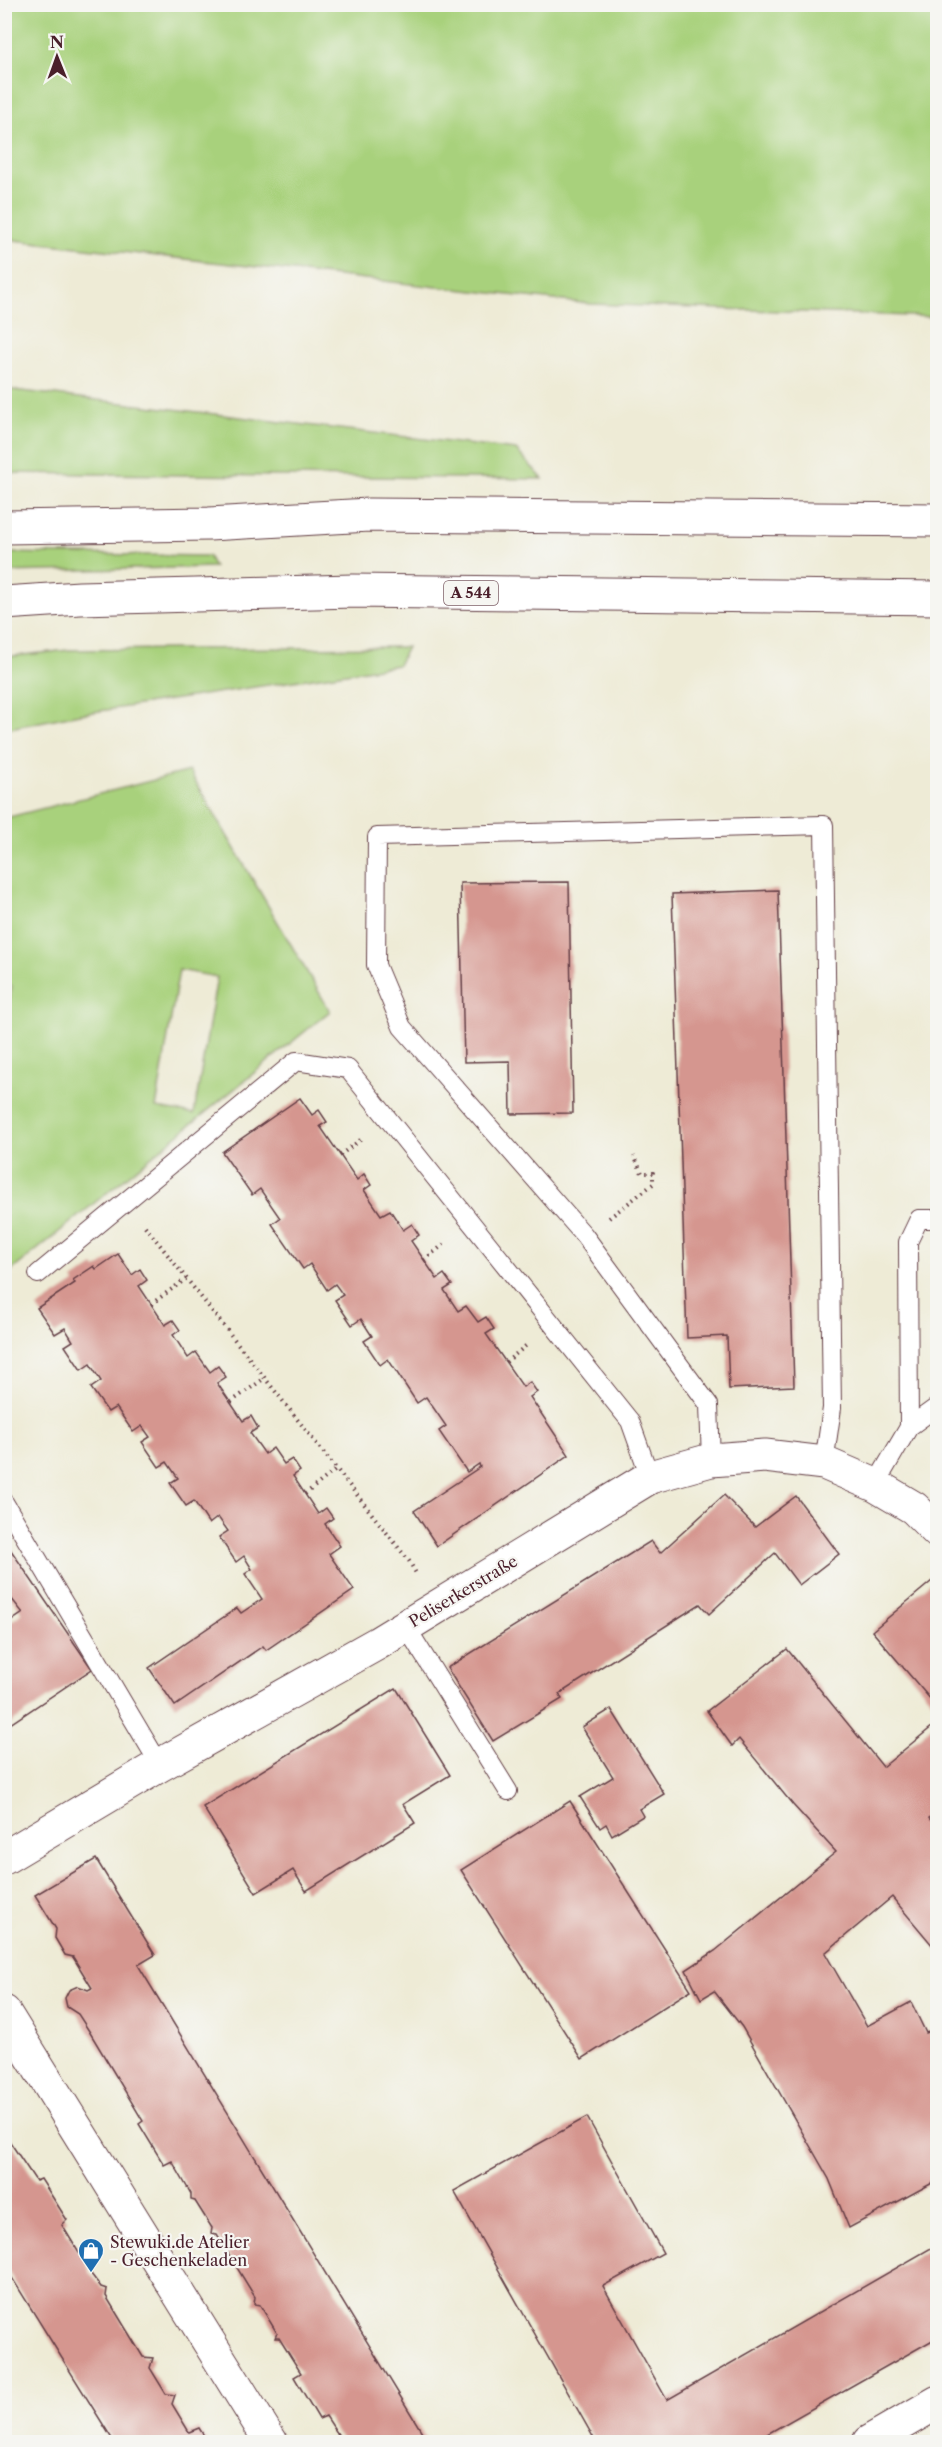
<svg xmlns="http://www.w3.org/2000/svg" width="942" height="2447" viewBox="0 0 942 2447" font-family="'Libre Caslon Text',serif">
<rect width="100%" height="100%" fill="#f6f6f2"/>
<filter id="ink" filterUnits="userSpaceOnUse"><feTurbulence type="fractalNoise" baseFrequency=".0167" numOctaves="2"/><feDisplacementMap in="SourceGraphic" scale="12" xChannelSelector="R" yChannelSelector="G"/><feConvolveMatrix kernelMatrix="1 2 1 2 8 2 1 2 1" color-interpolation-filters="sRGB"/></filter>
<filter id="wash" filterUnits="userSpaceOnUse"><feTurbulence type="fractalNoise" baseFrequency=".008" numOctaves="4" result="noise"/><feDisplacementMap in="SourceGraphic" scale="24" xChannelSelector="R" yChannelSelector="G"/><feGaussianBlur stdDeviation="1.35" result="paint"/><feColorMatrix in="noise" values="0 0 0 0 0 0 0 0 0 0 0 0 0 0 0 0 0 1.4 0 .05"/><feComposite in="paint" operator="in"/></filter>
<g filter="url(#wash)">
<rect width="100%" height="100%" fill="#eeebd6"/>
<g fill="#a8d17c" stroke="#797854" stroke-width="1.5" fill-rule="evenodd">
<path d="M 5,4 L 937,5 L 937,317 L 591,304 L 5,239 Z"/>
<path d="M 5,389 L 516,450 L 543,479 L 5,473 Z"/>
<path d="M 4,553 L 208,556 L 214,567 L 5,572 Z"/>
<path d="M 407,647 L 398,665 L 74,715 L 5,729 L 5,657 L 69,650 Z"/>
<path d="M 189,771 L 330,1011 L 5,1276 L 4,1028 L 12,986 L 4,985 L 5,818 ZM 179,970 L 217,977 L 194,1114 L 156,1108 Z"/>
</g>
<g id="blocks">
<g fill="#d5968f">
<path d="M 569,882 L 573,1113 L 511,1114 L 510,1061 L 464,1062 L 460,883 Z"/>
<path d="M 778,890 L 794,1386 L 729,1389 L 727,1336 L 687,1338 L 672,894 Z"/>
<path d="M 300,1098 L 312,1115 L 319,1110 L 327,1122 L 320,1126 L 357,1180 L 364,1174 L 371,1185 L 364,1190 L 381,1215 L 390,1210 L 403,1230 L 412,1224 L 419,1235 L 411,1241 L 437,1279 L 444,1274 L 452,1285 L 444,1290 L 458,1311 L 466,1306 L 478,1322 L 486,1317 L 494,1329 L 486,1334 L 523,1387 L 530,1382 L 537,1392 L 530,1397 L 569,1455 L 437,1546 L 414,1511 L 480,1467 L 479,1464 L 467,1472 L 439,1431 L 446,1426 L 426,1397 L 417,1403 L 388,1359 L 380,1365 L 364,1341 L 372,1336 L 361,1319 L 352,1325 L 335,1300 L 343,1295 L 335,1284 L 327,1290 L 310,1264 L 303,1269 L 272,1224 L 280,1218 L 260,1189 L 252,1195 L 222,1152 Z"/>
<path d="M 118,1254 L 132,1275 L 140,1269 L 147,1280 L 139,1286 L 165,1325 L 173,1320 L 180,1330 L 173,1335 L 188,1358 L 196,1352 L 210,1372 L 218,1366 L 226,1377 L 217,1383 L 243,1421 L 251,1416 L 258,1428 L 250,1433 L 265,1454 L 273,1448 L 284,1464 L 292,1459 L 300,1471 L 293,1476 L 318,1514 L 326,1508 L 333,1518 L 325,1524 L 340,1546 L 329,1554 L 354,1590 L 266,1650 L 263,1646 L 175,1706 L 149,1668 L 237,1608 L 241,1613 L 262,1599 L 245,1574 L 252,1569 L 244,1556 L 236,1562 L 219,1537 L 228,1531 L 218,1517 L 209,1524 L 194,1501 L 186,1506 L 170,1483 L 178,1478 L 167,1462 L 159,1467 L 142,1442 L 150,1437 L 142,1426 L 133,1432 L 116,1407 L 108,1412 L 91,1388 L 101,1381 L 90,1364 L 81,1370 L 65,1346 L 73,1341 L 65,1328 L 55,1334 L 37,1308 L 75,1283 L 73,1280 L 94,1266 L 96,1269 Z"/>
<path d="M 724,1495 L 755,1527 L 796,1496 L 839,1554 L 799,1585 L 775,1553 L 709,1614 L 700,1604 L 559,1694 L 562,1699 L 493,1741 L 447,1668 L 651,1541 L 660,1553 Z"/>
<path d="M 4,1540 L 92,1669 L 4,1728 L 4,1626 L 23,1613 L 11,1598 L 4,1603 Z"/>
<path d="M 932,1581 L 938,1588 L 938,1708 L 872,1631 Z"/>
<path d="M 787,1649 L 883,1767 L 933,1726 L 938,1732 L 938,1811 L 929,1818 L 938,1829 L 938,1952 L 892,1897 L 825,1953 L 867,2026 L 911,2002 L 926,2033 L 938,2028 L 938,2180 L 849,2228 L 829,2179 L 742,2027 L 714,1991 L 701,1999 L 686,1970 L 715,1951 L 836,1852 L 793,1805 L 739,1739 L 732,1746 L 707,1711 Z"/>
<path d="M 396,1688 L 450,1775 L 403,1804 L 415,1823 L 306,1891 L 293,1870 L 256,1893 L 203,1807 Z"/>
<path d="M 611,1709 L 664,1794 L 639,1809 L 643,1816 L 612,1835 L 606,1824 L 600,1828 L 580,1797 L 613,1777 L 582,1727 Z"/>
<path d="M 570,1801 L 691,1990 L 582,2059 L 461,1870 Z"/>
<path d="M 96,1859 L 155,1955 L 138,1965 L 428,2442 L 343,2442 L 326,2416 L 319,2419 L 294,2377 L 301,2373 L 279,2338 L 275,2338 L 277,2333 L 260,2305 L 254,2304 L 255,2297 L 217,2235 L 211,2234 L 212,2228 L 195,2201 L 191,2200 L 191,2194 L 172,2161 L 164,2165 L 139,2124 L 143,2121 L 89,2031 L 78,2014 L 67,2007 L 65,1998 L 69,1990 L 78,1986 L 88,1990 L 92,1988 L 73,1957 L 65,1955 L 55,1938 L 56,1929 L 35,1895 Z"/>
<path d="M 587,2117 L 663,2253 L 603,2286 L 667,2400 L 938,2244 L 938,2337 L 753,2442 L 596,2442 L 454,2191 Z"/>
<path d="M 4,2133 L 36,2181 L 41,2179 L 67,2220 L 62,2225 L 79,2253 L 86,2254 L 85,2261 L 91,2274 L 101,2287 L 107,2289 L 106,2296 L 143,2357 L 153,2358 L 150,2368 L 166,2394 L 175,2395 L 172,2404 L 189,2432 L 199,2428 L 208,2442 L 114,2442 L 4,2265 Z"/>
</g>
</g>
</g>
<g filter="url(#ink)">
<use href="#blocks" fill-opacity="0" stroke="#633e45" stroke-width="1.5"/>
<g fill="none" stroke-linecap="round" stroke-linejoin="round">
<defs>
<g id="lane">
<path d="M 38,1274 L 296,1061 L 348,1069 L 630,1421 L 650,1477"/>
<path d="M 909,1427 L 908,1242 L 919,1219 L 938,1219"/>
<path d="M 711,1460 L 709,1405 L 584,1235 L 402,1027 L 376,965 L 377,837 L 824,825 L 832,1408 L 824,1463"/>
<path d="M 875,1485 L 909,1427 L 938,1406"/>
<path d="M 4,1502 L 160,1765"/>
<path d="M 405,1625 L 508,1791"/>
</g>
<g id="street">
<path d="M 4,1858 L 160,1765 L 378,1643 L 650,1477 L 711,1460 L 765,1456 L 824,1463 L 875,1485 L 914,1508 L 938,1532"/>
<path d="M 869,2442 L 938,2402"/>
</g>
<path id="secondary" d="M 4,2012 L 271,2442"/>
<g id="highway">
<path d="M 4,527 L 209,524 L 369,515 L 938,520"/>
<path d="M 4,603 L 80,598 L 353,591 L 938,598"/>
</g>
</defs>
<use href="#lane" stroke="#633e45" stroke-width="20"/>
<use href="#street" stroke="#633e45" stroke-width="35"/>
<use href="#secondary" stroke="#633e45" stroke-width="35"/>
<use href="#highway" stroke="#633e45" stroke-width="35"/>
<g stroke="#633e45" stroke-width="4" stroke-dasharray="1.5 4.5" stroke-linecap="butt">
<path d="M 340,1155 L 363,1138"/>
<path d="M 609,1218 L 653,1184 L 653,1173 L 642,1173 L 634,1156"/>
<path d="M 145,1226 L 409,1561 L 417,1575"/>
<path d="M 424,1260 L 447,1242"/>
<path d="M 151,1304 L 186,1279"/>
<path d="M 506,1362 L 528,1344"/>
<path d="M 231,1402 L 265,1378"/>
<path d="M 305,1494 L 337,1469"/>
</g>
<use href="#lane" stroke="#fff" stroke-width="18"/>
<use href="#street" stroke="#fff" stroke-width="33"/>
<use href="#secondary" stroke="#fff" stroke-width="33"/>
<use href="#highway" stroke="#fff" stroke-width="33"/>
</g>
</g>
<defs>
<symbol id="shop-pin" viewBox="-11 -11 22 30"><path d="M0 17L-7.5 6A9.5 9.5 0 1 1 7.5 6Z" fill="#1f6fb2" stroke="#f6f6f2"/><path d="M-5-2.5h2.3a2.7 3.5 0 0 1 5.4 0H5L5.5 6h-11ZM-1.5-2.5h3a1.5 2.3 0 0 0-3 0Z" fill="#fff"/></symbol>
</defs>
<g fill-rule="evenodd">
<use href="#shop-pin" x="76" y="2236" width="30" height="40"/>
</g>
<g text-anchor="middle" stroke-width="4.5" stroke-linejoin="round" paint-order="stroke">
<rect fill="#f6f6f2" stroke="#7e6067" stroke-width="1.5" x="444" y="581" width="54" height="24" rx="4.5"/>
<g font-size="15" font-weight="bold" fill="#4a1f2b">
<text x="471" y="598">A 544</text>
</g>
<g font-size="16" fill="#4a1f2b" stroke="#f6f6f2">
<text transform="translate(463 1591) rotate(-31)" y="6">Peliserkerstraße</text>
</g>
<g font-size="16" fill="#4a1f2b" stroke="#f6f6f2" text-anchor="start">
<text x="110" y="2248">Stewuki.de Atelier<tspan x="110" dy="18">- Geschenkeladen</tspan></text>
</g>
</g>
<rect width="942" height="2447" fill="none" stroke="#f6f6f2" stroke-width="24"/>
<g transform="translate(57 57) rotate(359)" stroke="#f6f6f2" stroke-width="4.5" paint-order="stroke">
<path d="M0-4.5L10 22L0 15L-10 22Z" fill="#4a1f2b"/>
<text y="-9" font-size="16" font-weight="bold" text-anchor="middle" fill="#4a1f2b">N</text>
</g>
</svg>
